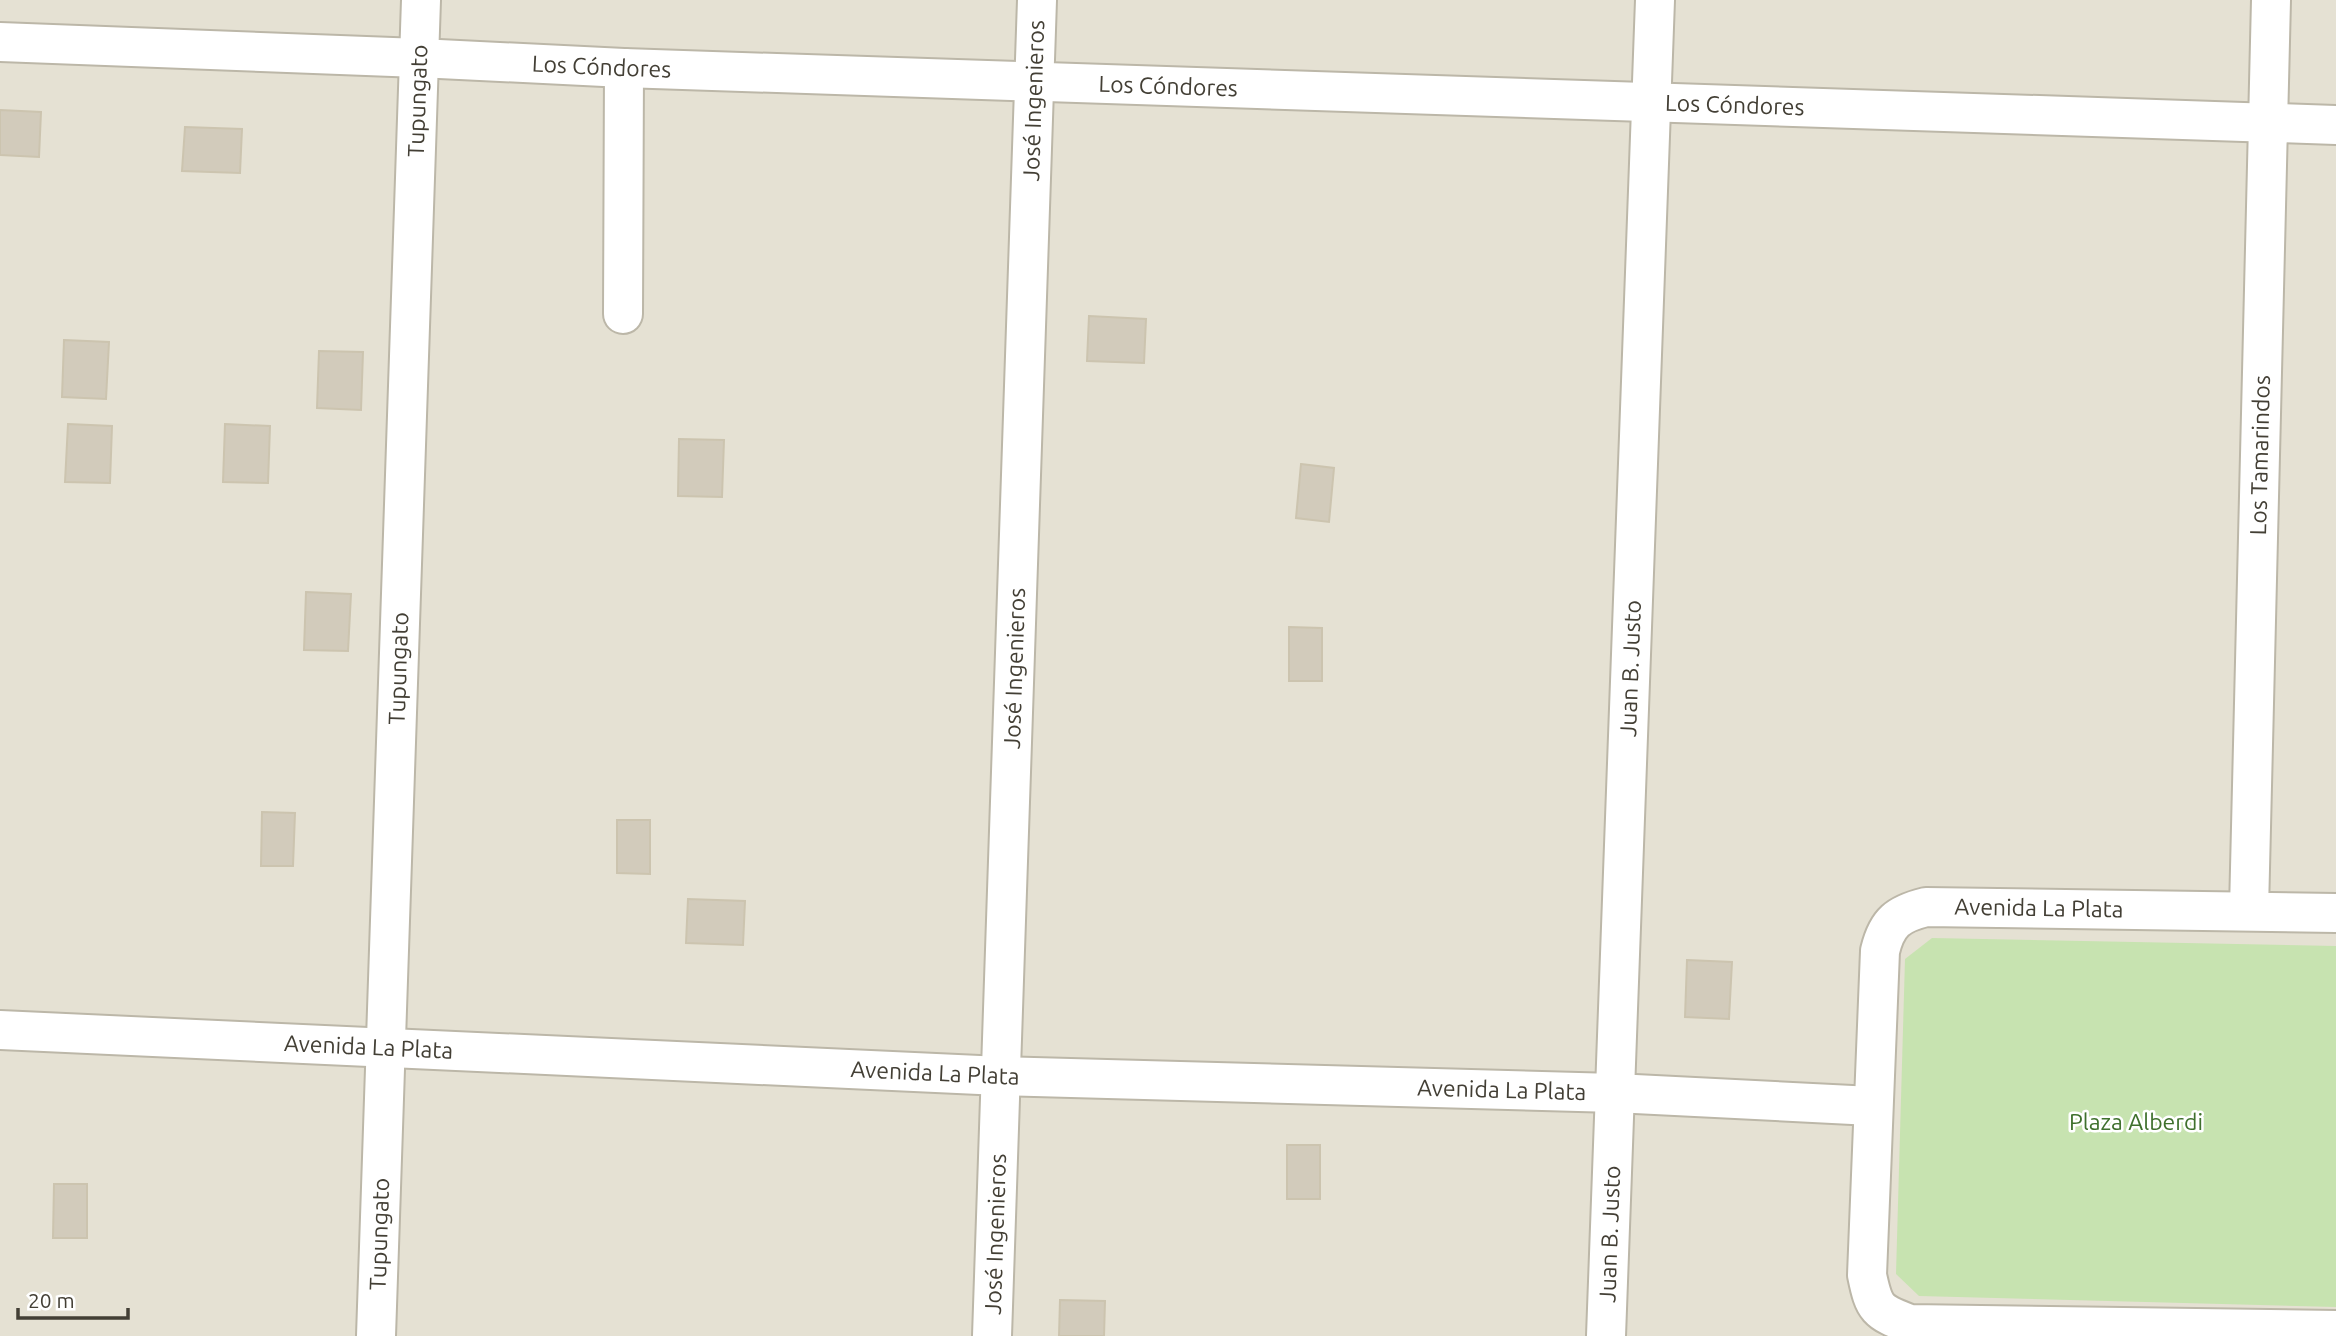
<svg xmlns="http://www.w3.org/2000/svg" width="2336" height="1336" viewBox="0 0 2336 1336" font-family="Ubuntu,sans-serif">
<rect width="100%" height="100%" fill="#f1efe5"/>
<rect fill="#e5e1d3" x="0" y="0" width="2336" height="1336"/>
<path fill="#c7e3b0" d="M 1932,938 L 2336,946 L 2336,1307 L 1919,1296 L 1896,1274 L 1905,959 Z"/>
<g fill="#d2cbbb" stroke="#ccc4af" stroke-width="2">
<path d="M 0,110 L 41,112 L 39,157 L 0,155 Z"/>
<path d="M 185,127 L 242,129 L 240,173 L 182,171 Z"/>
<path d="M 1089,316 L 1146,319 L 1144,363 L 1087,361 Z"/>
<path d="M 64,340 L 109,342 L 106,399 L 62,397 Z"/>
<path d="M 319,351 L 363,352 L 361,410 L 317,408 Z"/>
<path d="M 68,424 L 112,426 L 110,483 L 65,482 Z"/>
<path d="M 225,424 L 270,426 L 268,483 L 223,482 Z"/>
<path d="M 679,439 L 724,440 L 722,497 L 678,496 Z"/>
<path d="M 1301,464 L 1334,468 L 1329,522 L 1296,518 Z"/>
<path d="M 306,592 L 351,594 L 348,651 L 304,650 Z"/>
<path d="M 1289,627 L 1322,628 L 1322,681 L 1289,681 Z"/>
<path d="M 262,812 L 295,813 L 293,866 L 261,866 Z"/>
<path d="M 617,820 L 650,820 L 650,874 L 617,873 Z"/>
<path d="M 688,899 L 745,901 L 743,945 L 686,943 Z"/>
<path d="M 1687,960 L 1732,962 L 1729,1019 L 1685,1017 Z"/>
<rect x="1287" y="1145" width="33" height="54"/>
<path d="M 54,1184 L 87,1184 L 87,1238 L 53,1238 Z"/>
<path d="M 1060,1300 L 1105,1301 L 1104,1336 L 1059,1336 Z"/>
</g>
<g fill="none" stroke-linecap="round" stroke-linejoin="round">
<defs>
<g id="minor">
<path id="s1" d="M 0,42 L 419,58 L 624,68 L 2336,125"/>
<path d="M 623,314 L 624,68"/>
<path id="s2" d="M 2249,910 L 2271,0"/>
<path d="M 2336,913 L 1926,907 C 1898,914 1887,922 1880,951 L 1867,1275 C 1874,1309 1877,1312 1910,1324 L 2336,1330"/>
<path id="s3" d="M 0,1030 L 1001,1076 L 1615,1093 L 1872,1106"/>
<path id="s4" d="M 376,1336 L 421,0"/>
<path id="s5" d="M 992,1336 L 1037,0"/>
<path id="s6" d="M 1606,1336 L 1655,0"/>
</g>
</defs>
<use href="#minor" stroke="#bcb7a8" stroke-width="42"/>
<use href="#minor" stroke="#fff" stroke-width="38"/>
</g>
<g text-anchor="middle" stroke-width="5" stroke-linejoin="round" paint-order="stroke">
<g font-size="23" fill="#433f35" stroke="#fff">
<text dy="8" stroke="none"><textPath href="#s1" startOffset="602">Los Cóndores</textPath></text>
<text dy="8" stroke="none"><textPath href="#s1" startOffset="1169">Los Cóndores</textPath></text>
<text dy="8" stroke="none"><textPath href="#s4" startOffset="1236">Tupungato</textPath></text>
<text dy="8" stroke="none"><textPath href="#s5" startOffset="1236">José Ingenieros</textPath></text>
<text dy="8" stroke="none"><textPath href="#s1" startOffset="1736">Los Cóndores</textPath></text>
<text dy="8" stroke="none"><textPath href="#s2" startOffset="455">Los Tamarindos</textPath></text>
<text dy="8" stroke="none"><textPath href="#s4" startOffset="668">Tupungato</textPath></text>
<text dy="8" stroke="none"><textPath href="#s5" startOffset="668">José Ingenieros</textPath></text>
<text dy="8" stroke="none"><textPath href="#s6" startOffset="668">Juan B. Justo</textPath></text>
<text transform="translate(2039 908) rotate(1)" y="8">Avenida La Plata</text>
<text dy="8" stroke="none"><textPath href="#s3" startOffset="369">Avenida La Plata</textPath></text>
<text dy="8" stroke="none"><textPath href="#s3" startOffset="936">Avenida La Plata</textPath></text>
<text dy="8" stroke="none"><textPath href="#s3" startOffset="1503">Avenida La Plata</textPath></text>
<text dy="8" stroke="none"><textPath href="#s4" startOffset="102">Tupungato</textPath></text>
<text dy="8" stroke="none"><textPath href="#s5" startOffset="102">José Ingenieros</textPath></text>
<text dy="8" stroke="none"><textPath href="#s6" startOffset="102">Juan B. Justo</textPath></text>
</g>
<g font-size="23" fill="#3f702d" stroke="#fff">
<text x="2136" y="1130">Plaza Alberdi</text>
</g>
</g>
<path d="M18 1308v10h110v-10" fill="none" stroke="#433f35" stroke-width="3.5"/>
<text x="28" y="1308" font-size="21" fill="#433f35" stroke="#ffffff" stroke-width="5" paint-order="stroke">20 m</text>
</svg>
